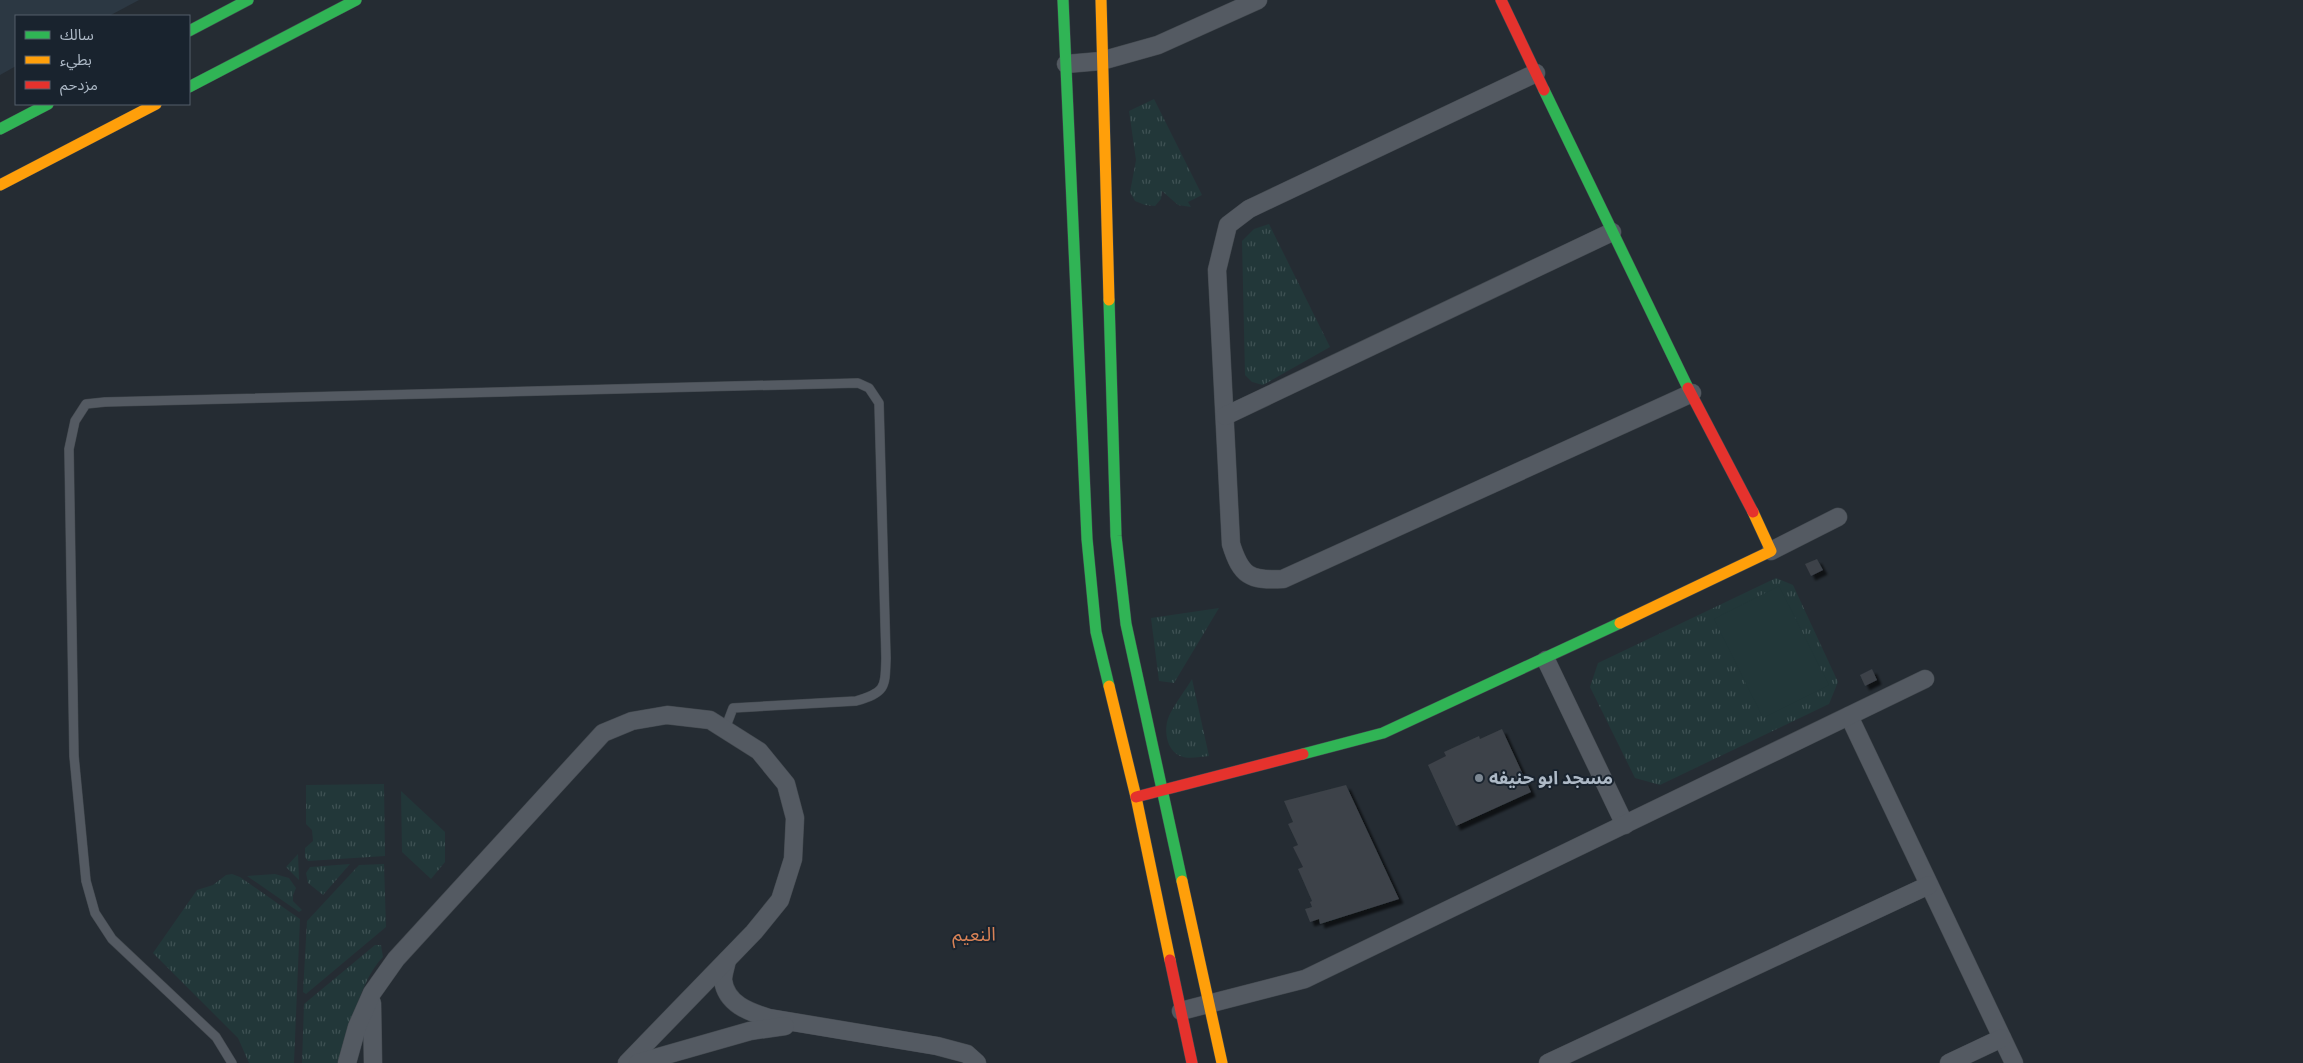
<svg xmlns="http://www.w3.org/2000/svg" width="2303" height="1063" viewBox="0 0 2303 1063" font-family="'Titillium Web','Noto Sans Arabic',sans-serif">
<defs>
<pattern id="grass-tufts" width="24" height="20" patternUnits="userSpaceOnUse" patternTransform="scale(1.25)"><rect width="24" height="20" fill="#223739"/><path d="M3 7l-1-3M5 7V3M7 7l1-3M15 17l-1-3M17 17v-4M19 17l1-3" fill="none" stroke="#3f5254"/></pattern>
<filter id="shadow"><feDropShadow dx="4.5" dy="4.5" stdDeviation="1" flood-color="#0009"/></filter>
</defs>
<rect width="100%" height="100%" fill="#252c33"/>
<path fill="#2c3843" d="M 0,0 L 139,0 L 109,16 L 16,16 L 16,66 L 0,75 Z"/>
<g fill="url(#grass-tufts)">
<path d="M 1154,99 L 1202,195 L 1188,202 L 1191,207 L 1178,205 L 1162,191 L 1161,199 L 1155,206 L 1145,205 L 1135,201 L 1130,192 L 1136,160 L 1129,111 Z"/>
<path d="M 1269,224 L 1330,347 L 1263,385 L 1252,382 L 1245,375 L 1242,241 L 1254,229 Z"/>
<path d="M 1776,578 L 1793,585 L 1838,682 L 1829,704 L 1660,785 L 1635,778 L 1590,687 L 1598,663 Z"/>
<path d="M 1219,608 L 1174,683 L 1159,681 L 1151,618 Z"/>
<path d="M 1192,679 L 1209,756 C 1199,757 1187,760 1178,755 C 1165,747 1164,727 1169,716 C 1175,703 1185,691 1192,679 Z"/>
<path d="M 384,784 L 385,856 L 308,861 L 305,857 L 305,848 L 313,841 L 312,830 L 306,824 L 306,785 Z"/>
<path d="M 401,791 L 445,832 L 445,862 L 431,879 L 402,852 Z"/>
<path d="M 298,854 L 299,879 L 299,880 L 286,867 Z"/>
<path d="M 350,864 L 323,895 L 308,883 L 306,873 L 310,867 Z"/>
<path d="M 384,864 L 386,927 L 306,994 L 303,992 L 307,921 L 359,865 Z"/>
<path d="M 232,874 L 240,877 L 300,919 L 294,1063 L 249,1063 L 238,1038 L 153,953 L 197,890 L 213,885 L 226,875 Z"/>
<path d="M 275,874 L 289,878 L 296,888 L 293,895 L 293,901 L 302,910 L 299,912 L 247,876 Z"/>
<path d="M 375,945 L 381,945 L 383,957 C 360,980 349,1032 341,1063 L 302,1063 L 304,1004 Z"/>
</g>
<path fill="#223739" d="M 1779,586 L 1829,685 L 1763,718 L 1714,619 Z"/>
<g fill="#3c4248" filter="url(#shadow)">
<path d="M 1817,559 L 1823,570 L 1811,576 L 1805,564 Z"/>
<path d="M 1872,669 L 1877,680 L 1865,686 L 1860,675 Z"/>
<path d="M 1502,729 L 1531,792 L 1456,826 L 1428,765 L 1446,756 L 1444,752 L 1479,736 L 1480,739 Z"/>
<path d="M 1346,785 L 1399,899 L 1320,924 L 1319,919 L 1310,922 L 1305,909 L 1312,907 L 1310,902 L 1312,901 L 1298,869 L 1303,867 L 1293,847 L 1298,845 L 1288,824 L 1293,822 L 1284,801 Z"/>
</g>
<g fill="none" stroke-linecap="round" stroke-linejoin="round">
<defs>
<path id="lane" d="M 232,1063 L 216,1037 L 112,939 L 95,913 L 86,881 L 74,756 L 69,449 L 75,421 L 86,404 L 105,402 L 858,383 L 869,388 L 879,403 L 886,658 C 885,688 886,692 856,701 L 733,708 L 725,729"/>
<g id="street">
<path d="M 1066,64 L 1101,61 L 1158,45 L 1258,0"/>
<path d="M 1536,73 L 1249,209 L 1228,225 L 1217,270 L 1231,544 C 1241,576 1250,581 1283,579 L 1692,393"/>
<path d="M 1225,416 L 1612,232"/>
<path d="M 1771,551 L 1838,517"/>
<path d="M 1546,660 L 1625,825"/>
<path d="M 1849,716 L 2014,1063"/>
<path d="M 727,960 C 726,966 723,974 723,980 C 726,1004 749,1012 769,1018 L 937,1046 L 967,1054 L 977,1063"/>
<path d="M 372,1003 L 373,1063"/>
<path d="M 1181,1011 L 1305,979 L 1925,679"/>
<path d="M 347,1063 L 357,1027 L 372,993 L 396,959 L 603,733 L 632,721 L 667,715 L 710,720 L 759,751 L 786,784 L 795,818 L 793,859 L 780,900 L 754,932 L 627,1063"/>
<path d="M 638,1063 L 750,1031 L 785,1026"/>
<path d="M 1548,1063 L 1929,885"/>
<path d="M 1949,1063 L 2002,1038"/>
</g>
<g id="fast">
<path d="M 1063,0 L 1087,539 L 1096,632 L 1109,686"/>
<path d="M 189,31 L 248,0"/>
<path d="M 189,87 L 356,0"/>
<path d="M 1544,90 L 1688,388"/>
<path d="M 0,129 L 48,104"/>
<path d="M 1109,300 L 1116,536 L 1126,624 L 1182,881"/>
<path d="M 1303,754 L 1383,733 L 1620,623"/>
</g>
<g id="slow">
<path d="M 1101,0 L 1109,300"/>
<path d="M 0,185 L 156,104"/>
<path d="M 1620,623 L 1771,551 L 1753,512"/>
<path d="M 1109,686 L 1136,797 L 1170,960"/>
<path d="M 1182,881 L 1222,1063"/>
</g>
<g id="jam">
<path d="M 1501,0 L 1544,90"/>
<path d="M 1688,388 L 1753,512"/>
<path d="M 1136,797 L 1303,754"/>
<path d="M 1170,960 L 1192,1063"/>
</g>
</defs>
<use href="#lane" stroke="#42484e" stroke-width="10"/>
<use href="#street" stroke="#42484e" stroke-width="19"/>
<use href="#fast" stroke="#42484e" stroke-width="12"/>
<use href="#slow" stroke="#42484e" stroke-width="12"/>
<use href="#jam" stroke="#42484e" stroke-width="12"/>
<use href="#lane" stroke="#545a62" stroke-width="9"/>
<use href="#street" stroke="#545a62" stroke-width="18"/>
<use href="#fast" stroke="#30b455" stroke-width="11"/>
<use href="#slow" stroke="#ff9f0a" stroke-width="11"/>
<use href="#jam" stroke="#e5322d" stroke-width="11"/>
</g>
<circle fill="#7d8893" stroke="#19232e" stroke-width="2" cx="1479" cy="778" r="5"/>
<g text-anchor="middle" stroke-width="4" stroke-linejoin="round" paint-order="stroke">
<g font-size="18" font-weight="bold" fill="#adb9c6" stroke="#19232e" text-anchor="start">
<text x="1489" y="784">مسجد ابو حنيفه</text>
</g>
<g font-size="19" fill="#d88256" stroke="#19232e">
<text x="974" y="941">النعيم</text>
</g>
</g>
<rect x="15" y="15" width="175" height="90" fill="#19232e" stroke="#545f6b"/>
<rect x="25" y="31" width="25" height="8" fill="#30b455" stroke="#545f6b"/>
<text x="60" y="40" font-size="15" fill="#adb9c6">سالك</text>
<rect x="25" y="56" width="25" height="8" fill="#ff9f0a" stroke="#545f6b"/>
<text x="60" y="65" font-size="15" fill="#adb9c6">بطيء</text>
<rect x="25" y="81" width="25" height="8" fill="#e5322d" stroke="#545f6b"/>
<text x="60" y="90" font-size="15" fill="#adb9c6">مزدحم</text>
</svg>
